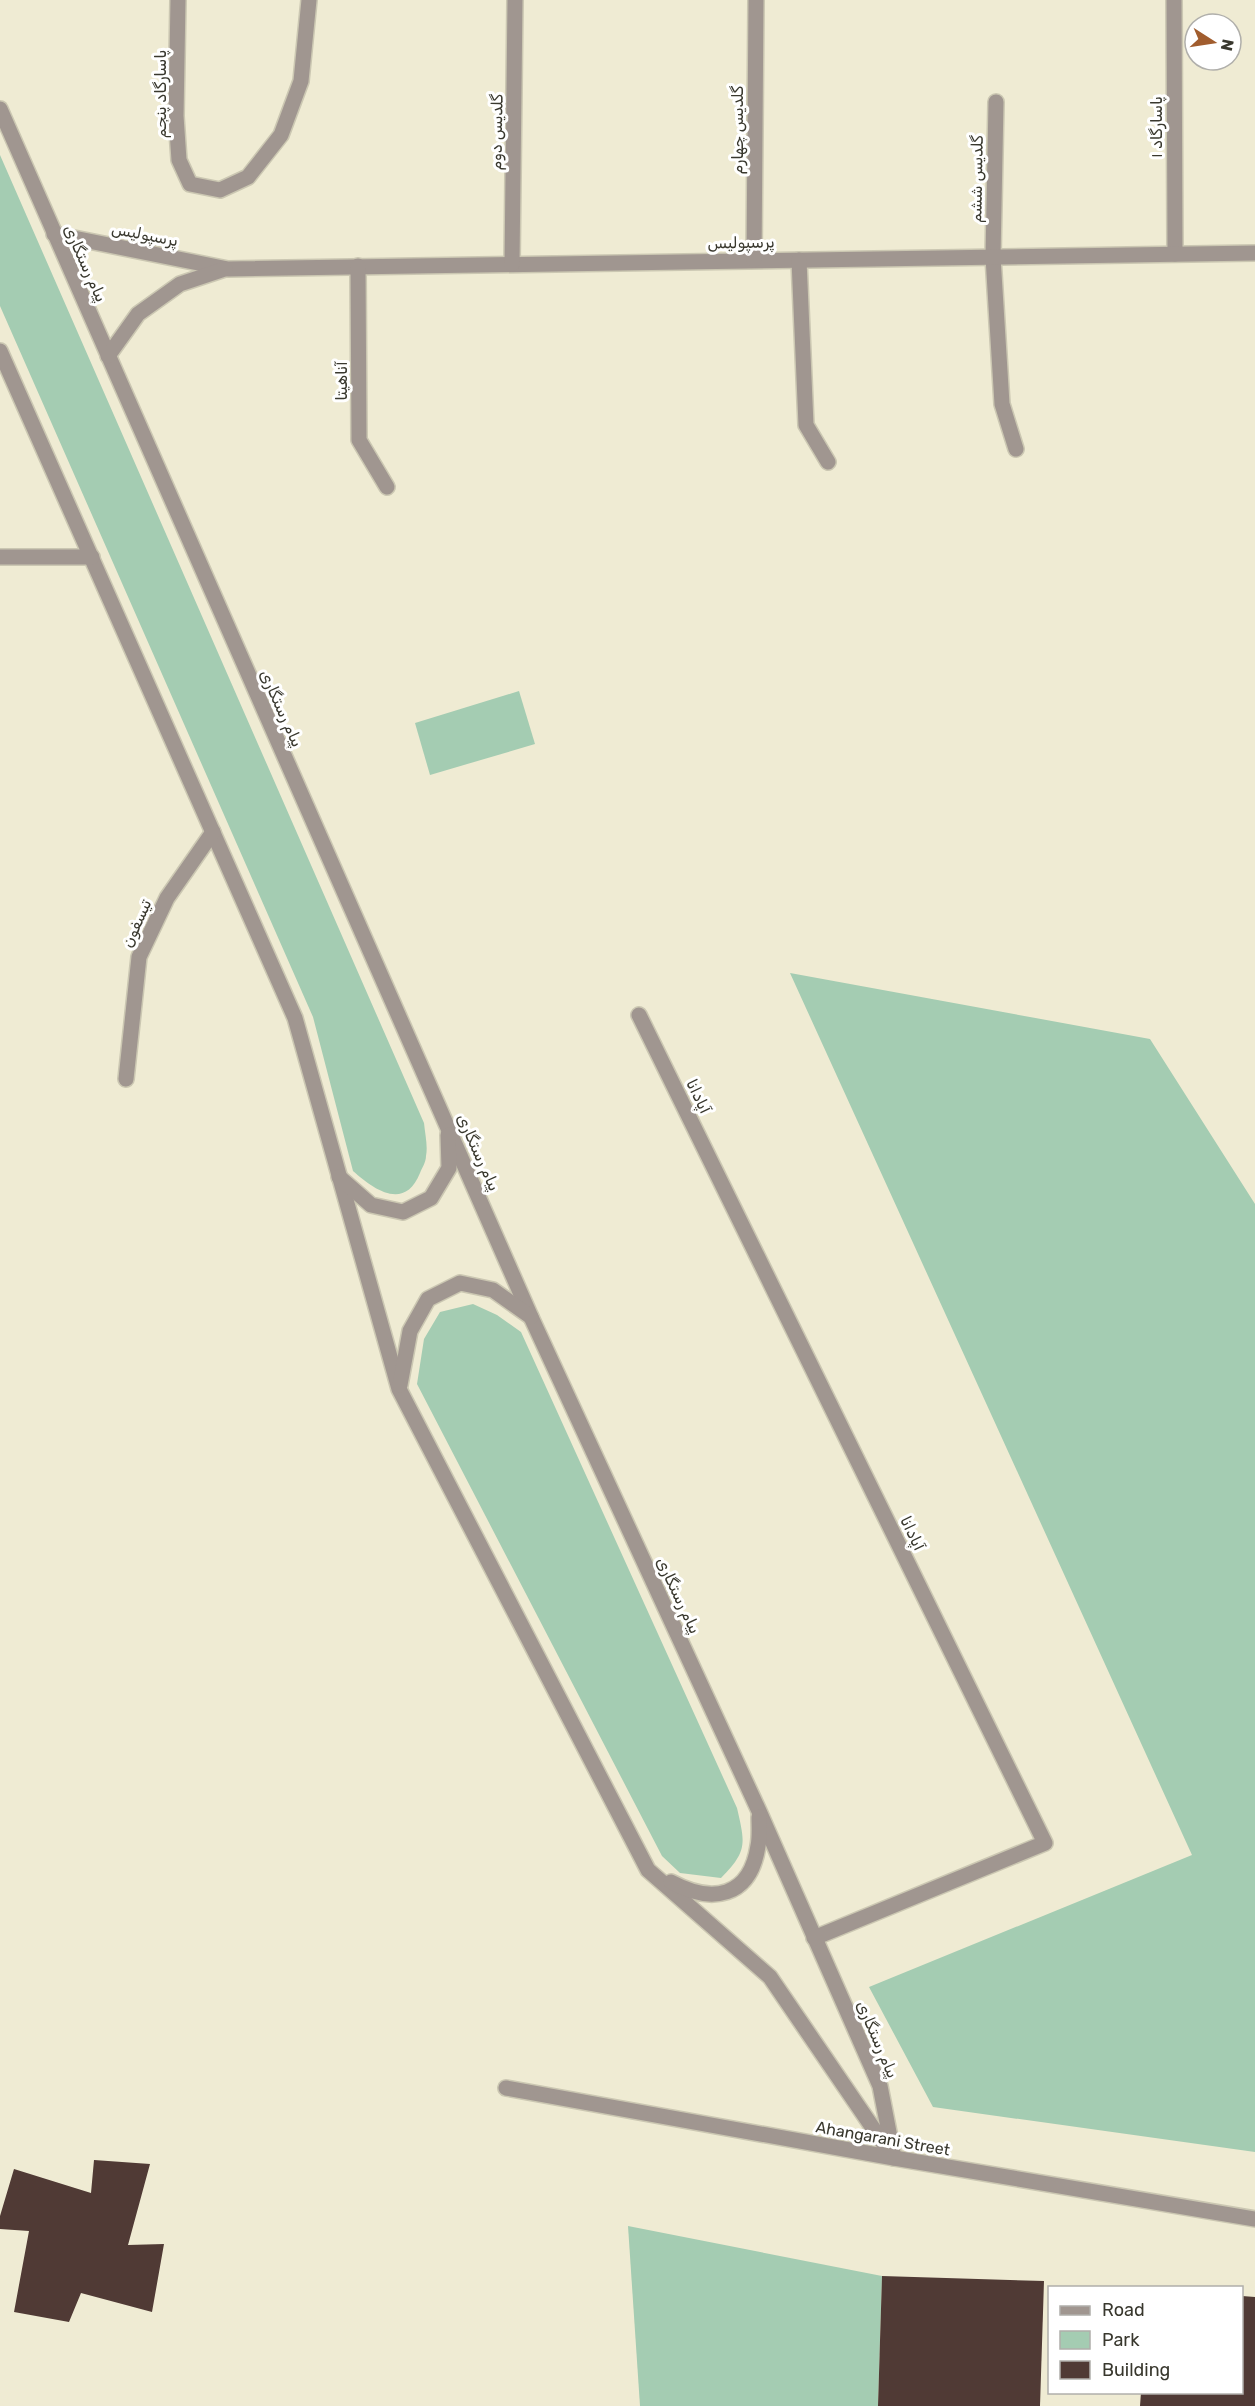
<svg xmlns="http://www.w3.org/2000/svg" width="1255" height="2406" viewBox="0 0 1255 2406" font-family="Rubik,Vazirmatn,sans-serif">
<rect width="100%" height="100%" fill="#efebd3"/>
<g fill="#a4ccb2">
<path d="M 0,155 L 424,1123 C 425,1134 428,1146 426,1156 C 426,1162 422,1168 420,1173 C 405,1211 374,1190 353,1171 L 313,1017 L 0,306 Z"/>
<path d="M 519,691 L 535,744 L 430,775 L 415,723 Z"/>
<path d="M 790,973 L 1150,1039 L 1255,1204 L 1255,2152 L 933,2107 L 869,1987 L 1192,1855 Z"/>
<path d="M 473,1304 L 497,1315 L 521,1332 L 737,1808 C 745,1843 748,1851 721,1878 L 680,1873 L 662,1856 L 417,1384 L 424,1339 L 440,1312 Z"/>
<path d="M 628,2226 L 882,2276 L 878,2406 L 640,2406 Z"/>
</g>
<g fill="#503a35">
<path d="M 94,2160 L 150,2164 L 128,2245 L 164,2244 L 152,2312 L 81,2293 L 69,2322 L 14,2312 L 29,2231 L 0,2229 L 0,2216 L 14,2169 L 91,2193 Z"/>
<path d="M 882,2276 L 1044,2281 L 1040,2406 L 878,2406 Z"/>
<path d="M 1242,2296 L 1255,2297 L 1255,2406 L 1140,2406 L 1141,2392 L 1242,2392 Z"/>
</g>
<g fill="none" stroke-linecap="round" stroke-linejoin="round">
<defs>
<g id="minor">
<path d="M 178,0 L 176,116 L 179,160 L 190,184 L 220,190 L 248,177 L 281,135 L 301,81 L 309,0"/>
<path d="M 1174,0 L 1175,254"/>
<path d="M 996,102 L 993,257 L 1002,404 L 1016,449"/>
<path d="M 0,109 L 531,1317 L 759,1811 L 880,2086 L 894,2158"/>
<path d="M 54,234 L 228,269 L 1255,253"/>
<path d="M 754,260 L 756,0"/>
<path d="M 799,260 L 806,425 L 828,462"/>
<path d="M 512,264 L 515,0"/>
<path d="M 358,266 L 359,440 L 387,487"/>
<path d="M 0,351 L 295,1018 L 399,1389 L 648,1870 L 770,1977 L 890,2153"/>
<path d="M 108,356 L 138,314 L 180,284 L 225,269"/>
<path d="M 0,557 L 92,557"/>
<path d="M 639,1015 L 1045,1843 L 814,1938"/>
<path d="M 126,1079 L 139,957 L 167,898 L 213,832"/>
<path d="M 339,1177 L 371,1205 L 403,1212 L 431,1198 L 449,1168 L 448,1135"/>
<path d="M 400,1385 L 410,1331 L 428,1299 L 460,1283 L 493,1290 L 531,1317"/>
<path d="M 671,1882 C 712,1904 750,1898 758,1846 C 760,1837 759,1826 759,1817"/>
<path d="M 506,2088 L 894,2158 L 1255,2219"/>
</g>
</defs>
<use href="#minor" stroke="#cbc7b2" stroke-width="18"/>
<use href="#minor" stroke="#a09690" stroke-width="15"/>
</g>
<g text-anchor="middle" stroke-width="6" stroke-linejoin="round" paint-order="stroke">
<g font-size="16" fill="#39382e" stroke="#fff">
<text transform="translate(160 94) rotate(-90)" y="6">پاسارگاد پنجم</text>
<text transform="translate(1156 127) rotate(-90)" y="6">پاسارگاد ۱</text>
<text transform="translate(737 130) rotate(-90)" y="6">گلدیس چهارم</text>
<text transform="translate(496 132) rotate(-89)" y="6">گلدیس دوم</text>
<text transform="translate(976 179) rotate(-89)" y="6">گلدیس ششم</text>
<text transform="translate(145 234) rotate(11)" y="6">پرسپولیس</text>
<text transform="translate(741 242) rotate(-1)" y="6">پرسپولیس</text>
<text transform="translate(86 263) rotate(66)" y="6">پیام رستگاری</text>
<text transform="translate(341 381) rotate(-90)" y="6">آناهیتا</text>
<text transform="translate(282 708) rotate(66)" y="6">پیام رستگاری</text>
<text transform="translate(136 923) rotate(-66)" y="6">تیسفون</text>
<text transform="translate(699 1096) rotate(64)" y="6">آپادانا</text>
<text transform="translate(479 1152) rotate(66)" y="6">پیام رستگاری</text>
<text transform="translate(913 1533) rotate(64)" y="6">آپادانا</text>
<text transform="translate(679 1595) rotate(65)" y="6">پیام رستگاری</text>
<text transform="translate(878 2039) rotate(67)" y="6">پیام رستگاری</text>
<text transform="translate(883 2138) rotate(10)" y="6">Ahangarani Street</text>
</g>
</g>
<rect x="1048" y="2286" width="195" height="108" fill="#ffffff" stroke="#b0afab" stroke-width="1.5"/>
<rect x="1060" y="2306" width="30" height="9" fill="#a09690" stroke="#b0afab" stroke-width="1.5"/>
<text x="1102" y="2316" font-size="18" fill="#39382e">Road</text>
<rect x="1060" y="2331" width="30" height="18" fill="#a4ccb2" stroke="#b0afab" stroke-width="1.5"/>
<text x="1102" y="2346" font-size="18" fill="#39382e">Park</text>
<rect x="1060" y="2361" width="30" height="18" fill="#503a35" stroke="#b0afab" stroke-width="1.5"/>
<text x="1102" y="2376" font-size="18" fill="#39382e">Building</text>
<g transform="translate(1213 42) rotate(102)"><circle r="28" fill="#ffffff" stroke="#b0afab" stroke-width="1.5"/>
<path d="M0-4.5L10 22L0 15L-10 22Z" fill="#a15d2e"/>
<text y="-9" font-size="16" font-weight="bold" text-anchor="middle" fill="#39382e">N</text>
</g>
</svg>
